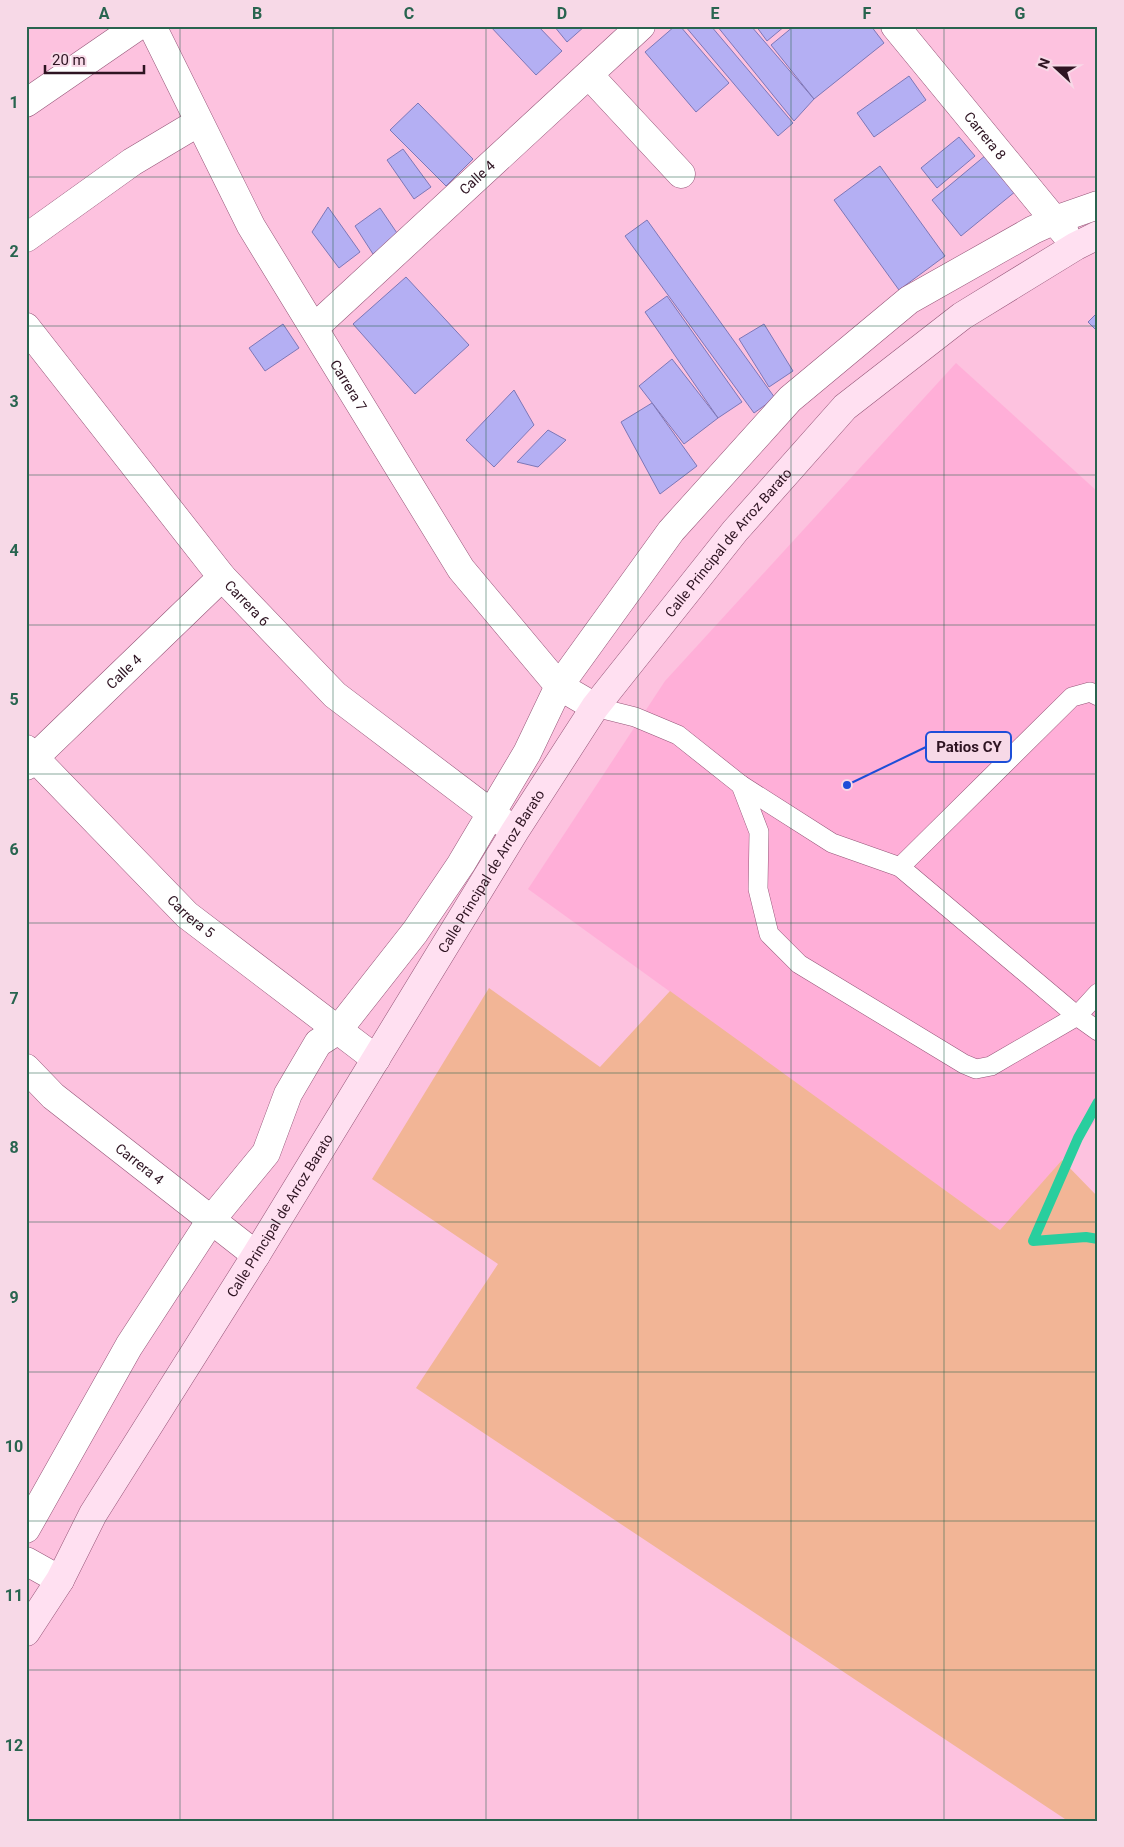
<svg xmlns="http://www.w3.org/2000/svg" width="1124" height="1847" viewBox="0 0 1124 1847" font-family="Roboto,sans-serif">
<rect width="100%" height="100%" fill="#fdc2df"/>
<path fill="#ffafd8" d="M 956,363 L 1098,492 L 1098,1118 L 1001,1231 L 528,889 L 665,681 Z"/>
<path fill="#f2b596" d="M 489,988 L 600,1067 L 670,991 L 1000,1230 L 1062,1160 L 1098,1197 L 1098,1821 L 1068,1821 L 416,1388 L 498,1264 L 372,1179 Z"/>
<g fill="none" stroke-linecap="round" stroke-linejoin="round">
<path stroke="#29ce9e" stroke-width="10" d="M 1098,1102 L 1078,1138 L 1033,1241 L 1086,1237 L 1098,1239"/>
</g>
<g fill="#b4aff3" stroke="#7d77b7">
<path d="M 490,26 L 538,26 L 562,51 L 536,75 Z"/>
<path d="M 554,26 L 585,26 L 567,42 Z"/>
<path d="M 675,26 L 680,26 L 729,83 L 696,112 L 645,52 Z"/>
<path d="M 685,26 L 711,26 L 793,123 L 778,136 Z"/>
<path d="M 717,26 L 751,26 L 814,99 L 794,121 Z"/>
<path d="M 756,26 L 785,26 L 767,41 Z"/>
<path d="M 794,26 L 871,26 L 884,43 L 814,99 L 771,45 Z"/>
<path d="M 909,76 L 926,100 L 874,137 L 857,113 Z"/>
<path d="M 418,103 L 473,159 L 446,186 L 390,130 Z"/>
<path d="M 959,137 L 975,156 L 937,188 L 921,168 Z"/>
<path d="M 403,149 L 431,187 L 414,199 L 387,160 Z"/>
<path d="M 986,155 L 1016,191 L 961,236 L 932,200 Z"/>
<path d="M 880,166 L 945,256 L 899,290 L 834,200 Z"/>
<path d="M 328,207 L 360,252 L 339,268 L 312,232 Z"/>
<path d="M 380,208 L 399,236 L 373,254 L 355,226 Z"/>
<path d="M 647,220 L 775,398 L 754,413 L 625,236 Z"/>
<path d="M 406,277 L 469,345 L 415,394 L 353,324 Z"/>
<path d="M 667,296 L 742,402 L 718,418 L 645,312 Z"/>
<path d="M 1098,312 L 1098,332 L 1088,322 Z"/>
<path d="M 283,324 L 299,348 L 265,371 L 249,348 Z"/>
<path d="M 764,324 L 793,371 L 769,387 L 739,339 Z"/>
<path d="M 672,359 L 718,418 L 684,444 L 639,386 Z"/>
<path d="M 514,390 L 534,425 L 494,467 L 466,440 Z"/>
<path d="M 652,403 L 697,466 L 660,494 L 621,422 Z"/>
<path d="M 548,430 L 566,440 L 538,467 L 517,462 Z"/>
</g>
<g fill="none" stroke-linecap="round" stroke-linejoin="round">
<defs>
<g id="lane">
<path d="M 595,707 L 635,717 L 678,735 L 741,785 L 832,843 L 900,867 L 1077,1016 L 1098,1031"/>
<path d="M 741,785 L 759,832 L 758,889 L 769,934 L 799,964 L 964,1064 L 976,1069 L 991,1066 L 1077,1016 L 1098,993"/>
<path d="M 900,867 L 1072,697 L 1090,692 L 1098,696"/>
</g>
<g id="street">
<path id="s1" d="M 152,26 L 251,226 L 461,569 L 559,686 L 595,707"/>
<path id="s2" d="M 895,26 L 1065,233"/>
<path d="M 589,75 L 681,174"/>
<path d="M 26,103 L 138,26"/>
<path d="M 26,238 L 132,162 L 199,122"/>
<path id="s3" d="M 26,327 L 222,577 L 335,695 L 504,823"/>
<path id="s4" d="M 314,328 L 641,26"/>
<path id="s5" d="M 26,749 L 187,915 L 376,1059"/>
<path id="s6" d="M 26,766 L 222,577"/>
<path id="s7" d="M 26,1068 L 53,1096 L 256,1255"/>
<path d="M 26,1529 L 129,1346 L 211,1220 L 266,1153 L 288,1094 L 318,1043 L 338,1030 L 415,932 L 461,864 L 527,753 L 559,686 L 671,531 L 790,399 L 909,300 L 1033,230 L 1055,220 L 1098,205"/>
<path d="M 26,1561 L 60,1580"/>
</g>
<g id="secondary">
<path id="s8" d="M 26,1632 L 60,1580 L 93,1514 L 256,1255 L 515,831 L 595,707 L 735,531 L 845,407 L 962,316 L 1076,246 L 1098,235"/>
</g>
</defs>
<use href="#lane" stroke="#955578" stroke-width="20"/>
<use href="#street" stroke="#955578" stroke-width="29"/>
<use href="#secondary" stroke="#955578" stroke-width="29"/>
<use href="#lane" stroke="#fff" stroke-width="19"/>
<use href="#street" stroke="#fff" stroke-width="28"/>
<use href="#secondary" stroke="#ffe0f1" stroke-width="28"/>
</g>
<path fill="none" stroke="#28644f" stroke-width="1" stroke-opacity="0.55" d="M 180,26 L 180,1821M 333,26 L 333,1821M 486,26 L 486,1821M 638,26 L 638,1821M 791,26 L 791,1821M 944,26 L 944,1821M 26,177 L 1098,177M 26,326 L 1098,326M 26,475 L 1098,475M 26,625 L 1098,625M 26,774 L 1098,774M 26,923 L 1098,923M 26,1073 L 1098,1073M 26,1222 L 1098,1222M 26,1372 L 1098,1372M 26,1521 L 1098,1521M 26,1670 L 1098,1670"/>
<g text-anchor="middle" stroke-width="4" stroke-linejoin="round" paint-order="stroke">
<g font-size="14" fill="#2e1422" stroke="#f7d9e7">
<text dy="5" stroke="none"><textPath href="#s2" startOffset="142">Carrera 8</textPath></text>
<text dy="5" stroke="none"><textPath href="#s4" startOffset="222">Calle 4</textPath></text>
<text dy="5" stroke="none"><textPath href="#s1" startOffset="410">Carrera 7</textPath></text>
<text dy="5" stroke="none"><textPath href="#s8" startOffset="1298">Calle Principal de Arroz Barato</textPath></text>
<text dy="5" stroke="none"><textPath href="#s3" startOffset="354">Carrera 6</textPath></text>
<text dy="5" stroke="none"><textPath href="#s6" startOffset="136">Calle 4</textPath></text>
<text dy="5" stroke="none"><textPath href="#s8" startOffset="892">Calle Principal de Arroz Barato</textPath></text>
<text dy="5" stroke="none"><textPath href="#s5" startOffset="235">Carrera 5</textPath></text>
<text dy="5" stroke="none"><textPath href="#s7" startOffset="149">Carrera 4</textPath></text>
<text dy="5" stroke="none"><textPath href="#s8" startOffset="488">Calle Principal de Arroz Barato</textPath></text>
</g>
</g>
<path fill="none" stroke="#1d4ed8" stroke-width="2" d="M847 785L926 747"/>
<circle fill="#1d4ed8" stroke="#f7d9e7" stroke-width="2" cx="847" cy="785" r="5"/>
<rect fill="#f7d9e7" stroke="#1d4ed8" stroke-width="2" x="926" y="732" width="85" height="30" rx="5"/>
<g font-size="15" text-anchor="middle" font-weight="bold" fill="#2e1422">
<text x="969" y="752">Patios CY</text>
</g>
<rect width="1124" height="1847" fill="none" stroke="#f7d9e7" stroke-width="55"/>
<g transform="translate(1056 68) rotate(291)" stroke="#f7d9e7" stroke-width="4" paint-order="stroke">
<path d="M0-4L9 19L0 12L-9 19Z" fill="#2e1422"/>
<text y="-8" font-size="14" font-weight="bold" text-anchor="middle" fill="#2e1422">N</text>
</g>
<path d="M45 65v8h99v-8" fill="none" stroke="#2e1422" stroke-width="2.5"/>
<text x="52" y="65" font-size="15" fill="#2e1422" stroke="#f7d9e7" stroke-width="4" paint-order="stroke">20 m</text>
<rect x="28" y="28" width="1068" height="1792" fill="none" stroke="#28644f" stroke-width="2"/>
<g font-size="16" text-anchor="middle" font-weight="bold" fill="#28644f">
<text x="104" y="19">A</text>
<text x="257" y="19">B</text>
<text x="409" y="19">C</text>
<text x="562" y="19">D</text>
<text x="715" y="19">E</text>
<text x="867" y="19">F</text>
<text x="1020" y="19">G</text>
<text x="14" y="108">1</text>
<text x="14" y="257">2</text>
<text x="14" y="407">3</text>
<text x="14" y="556">4</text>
<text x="14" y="705">5</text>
<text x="14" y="855">6</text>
<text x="14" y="1004">7</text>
<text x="14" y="1153">8</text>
<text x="14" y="1303">9</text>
<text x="14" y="1452">10</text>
<text x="14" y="1601">11</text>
<text x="14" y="1751">12</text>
</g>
</svg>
